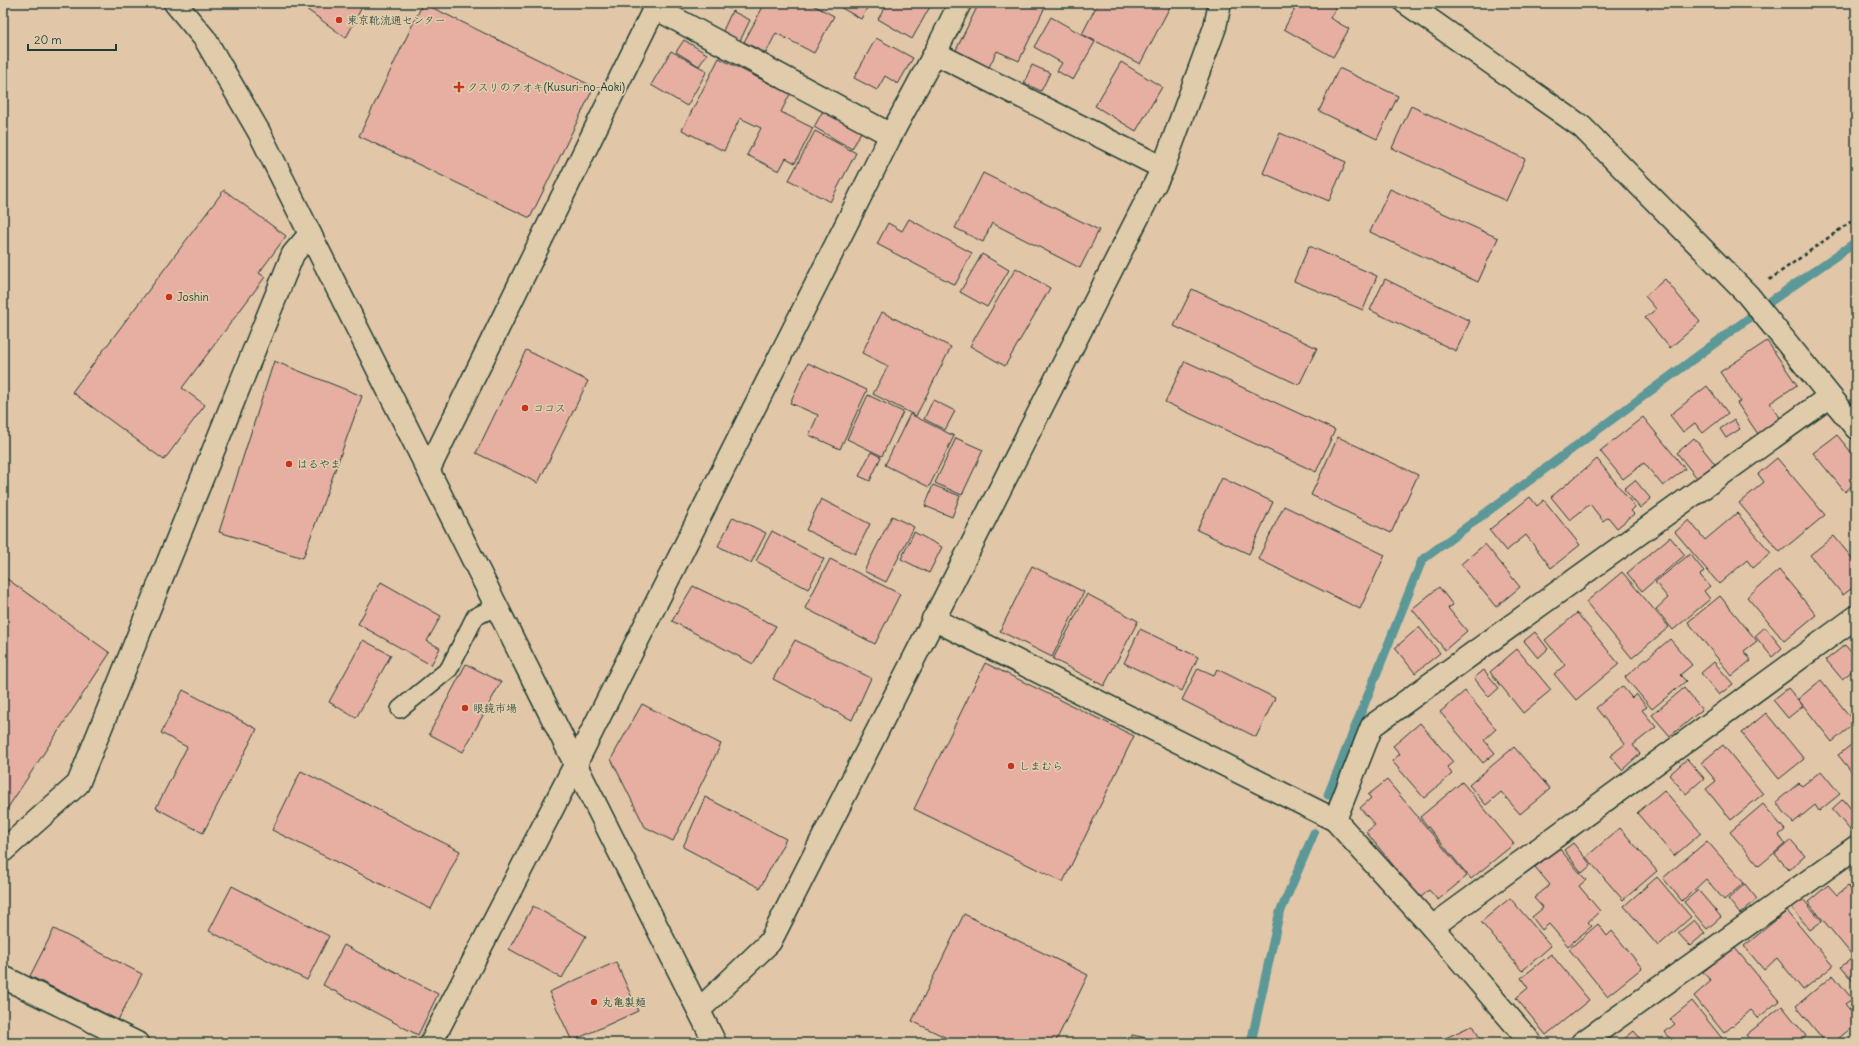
<svg xmlns="http://www.w3.org/2000/svg" width="1859" height="1046" viewBox="0 0 1859 1046" font-family="Delius,'Klee One',sans-serif">
<rect width="100%" height="100%" fill="#e1c6a8"/>
<filter id="ink" filterUnits="userSpaceOnUse"><feTurbulence type="fractalNoise" baseFrequency=".025" numOctaves="2"/><feDisplacementMap in="SourceGraphic" scale="8" xChannelSelector="R" yChannelSelector="G"/><feConvolveMatrix kernelMatrix="1 2 1 2 8 2 1 2 1" color-interpolation-filters="sRGB"/></filter>
<g filter="url(#ink)">
<g fill="none" stroke-linecap="round" stroke-linejoin="round">
<g stroke="#5b9898" stroke-width="9">
<path d="M 1771,301 L 1856,242"/>
<path d="M 1328,795 L 1422,560 L 1749,318"/>
<path d="M 1251,1043 L 1279,915 L 1314,833"/>
</g>
</g>
<g fill="#e7aea2" stroke="#1f3d34">
<path d="M 298,3 L 364,3 L 346,38 Z"/>
<path d="M 423,3 L 594,87 L 530,218 L 359,136 Z"/>
<path d="M 719,3 L 733,3 L 730,9 Z"/>
<path d="M 765,3 L 809,3 L 834,16 L 814,53 L 776,33 L 766,53 L 744,42 Z"/>
<path d="M 833,3 L 870,3 L 861,19 Z"/>
<path d="M 888,3 L 932,3 L 912,39 L 878,19 Z"/>
<path d="M 979,3 L 1036,3 L 1045,7 L 1019,61 L 997,51 L 988,69 L 955,52 Z"/>
<path d="M 1098,3 L 1172,3 L 1140,64 L 1082,34 Z"/>
<path d="M 1298,3 L 1333,3 L 1337,6 L 1330,18 L 1349,29 L 1333,57 L 1284,29 Z"/>
<path d="M 732,11 L 750,20 L 740,41 L 722,33 Z"/>
<path d="M 1051,17 L 1095,42 L 1073,80 L 1057,71 L 1062,63 L 1034,47 Z"/>
<path d="M 876,38 L 913,58 L 898,84 L 885,76 L 877,90 L 854,78 Z"/>
<path d="M 684,40 L 707,54 L 699,66 L 676,52 Z"/>
<path d="M 671,51 L 707,71 L 687,106 L 651,85 Z"/>
<path d="M 719,58 L 790,94 L 781,112 L 813,128 L 795,163 L 786,158 L 779,171 L 747,155 L 761,128 L 740,118 L 724,151 L 682,130 Z"/>
<path d="M 1121,62 L 1162,87 L 1136,131 L 1095,106 Z"/>
<path d="M 1032,65 L 1050,73 L 1041,91 L 1024,83 Z"/>
<path d="M 1339,68 L 1398,96 L 1377,139 L 1319,111 Z"/>
<path d="M 1411,106 L 1525,159 L 1506,201 L 1392,148 Z"/>
<path d="M 824,109 L 862,130 L 852,149 L 814,127 Z"/>
<path d="M 815,131 L 856,153 L 830,202 L 789,180 Z"/>
<path d="M 1280,133 L 1346,162 L 1329,201 L 1263,173 Z"/>
<path d="M 983,173 L 1099,230 L 1080,268 L 992,223 L 983,242 L 955,228 Z"/>
<path d="M 1390,189 L 1498,238 L 1478,282 L 1370,232 Z"/>
<path d="M 224,190 L 286,236 L 259,273 L 265,277 L 182,388 L 205,405 L 164,460 L 72,392 Z"/>
<path d="M 909,219 L 972,253 L 955,285 L 877,244 L 888,223 L 902,231 Z"/>
<path d="M 1309,246 L 1377,276 L 1363,310 L 1294,281 Z"/>
<path d="M 982,254 L 1009,270 L 987,307 L 960,292 Z"/>
<path d="M 1016,268 L 1050,288 L 1005,366 L 970,346 Z"/>
<path d="M 1385,279 L 1470,321 L 1456,351 L 1370,310 Z"/>
<path d="M 1665,279 L 1700,322 L 1670,348 L 1645,318 L 1656,309 L 1645,296 Z"/>
<path d="M 1192,289 L 1317,348 L 1299,385 L 1174,326 Z"/>
<path d="M 882,312 L 951,347 L 916,416 L 873,394 L 888,366 L 862,353 Z"/>
<path d="M 1767,341 L 1797,385 L 1770,403 L 1781,419 L 1758,434 L 1737,403 L 1740,401 L 1720,372 Z"/>
<path d="M 526,350 L 588,381 L 538,483 L 476,453 Z"/>
<path d="M 274,361 L 362,396 L 303,558 L 219,532 Z"/>
<path d="M 1185,361 L 1335,430 L 1316,472 L 1165,402 Z"/>
<path d="M 808,363 L 867,390 L 840,449 L 809,435 L 818,415 L 790,403 Z"/>
<path d="M 1707,386 L 1728,413 L 1703,433 L 1695,423 L 1683,432 L 1670,415 Z"/>
<path d="M 868,395 L 903,412 L 882,456 L 847,439 Z"/>
<path d="M 933,400 L 955,411 L 945,430 L 924,419 Z"/>
<path d="M 910,414 L 954,436 L 929,487 L 885,465 Z"/>
<path d="M 1643,417 L 1685,469 L 1663,486 L 1644,463 L 1623,479 L 1600,451 Z"/>
<path d="M 1734,419 L 1740,429 L 1726,438 L 1720,429 Z"/>
<path d="M 1837,435 L 1856,458 L 1856,482 L 1845,492 L 1813,453 Z"/>
<path d="M 1338,437 L 1418,475 L 1391,533 L 1311,495 Z"/>
<path d="M 956,438 L 983,450 L 962,495 L 935,483 Z"/>
<path d="M 1694,438 L 1715,464 L 1697,478 L 1677,453 Z"/>
<path d="M 871,452 L 881,457 L 870,481 L 859,476 Z"/>
<path d="M 1777,458 L 1825,515 L 1780,552 L 1739,503 L 1764,482 L 1758,474 Z"/>
<path d="M 1597,459 L 1635,507 L 1631,511 L 1634,514 L 1617,528 L 1608,517 L 1603,521 L 1590,504 L 1570,520 L 1551,497 Z"/>
<path d="M 1222,478 L 1273,502 L 1249,554 L 1197,530 Z"/>
<path d="M 1635,480 L 1651,499 L 1640,508 L 1624,489 Z"/>
<path d="M 933,485 L 960,496 L 952,517 L 925,506 Z"/>
<path d="M 1530,497 L 1537,506 L 1544,500 L 1580,545 L 1551,568 L 1526,535 L 1506,551 L 1489,530 Z"/>
<path d="M 821,499 L 870,524 L 855,554 L 806,530 Z"/>
<path d="M 1284,506 L 1385,555 L 1360,609 L 1258,559 Z"/>
<path d="M 1737,513 L 1771,553 L 1753,568 L 1747,560 L 1719,584 L 1675,532 L 1689,520 L 1705,540 Z"/>
<path d="M 892,516 L 914,527 L 886,582 L 864,571 Z"/>
<path d="M 733,517 L 766,533 L 751,563 L 718,546 Z"/>
<path d="M 772,531 L 824,559 L 808,589 L 756,561 Z"/>
<path d="M 914,532 L 942,547 L 929,573 L 901,559 Z"/>
<path d="M 1834,536 L 1856,563 L 1856,585 L 1843,595 L 1810,555 Z"/>
<path d="M 1670,537 L 1685,555 L 1642,591 L 1627,573 Z"/>
<path d="M 1485,544 L 1520,587 L 1496,607 L 1461,564 Z"/>
<path d="M 1690,554 L 1704,571 L 1700,575 L 1710,586 L 1704,591 L 1710,599 L 1673,630 L 1656,609 L 1668,598 L 1655,582 Z"/>
<path d="M 830,559 L 900,594 L 875,644 L 805,608 Z"/>
<path d="M 1032,566 L 1084,592 L 1052,657 L 1000,631 Z"/>
<path d="M 1779,570 L 1816,615 L 1784,641 L 1747,597 Z"/>
<path d="M 1622,572 L 1669,627 L 1632,658 L 1586,602 Z"/>
<path d="M 3,576 L 110,653 L 3,815 Z"/>
<path d="M 381,582 L 441,616 L 427,641 L 440,648 L 431,665 L 358,624 Z"/>
<path d="M 693,586 L 776,626 L 753,664 L 672,621 Z"/>
<path d="M 1439,587 L 1453,605 L 1448,608 L 1467,631 L 1445,650 L 1412,609 Z"/>
<path d="M 1087,594 L 1138,621 L 1104,686 L 1053,659 Z"/>
<path d="M 1720,596 L 1757,641 L 1744,651 L 1751,660 L 1732,676 L 1688,622 Z"/>
<path d="M 1577,613 L 1619,664 L 1576,700 L 1554,674 L 1565,665 L 1545,640 Z"/>
<path d="M 1419,627 L 1440,653 L 1415,673 L 1395,648 Z"/>
<path d="M 1765,627 L 1782,648 L 1772,657 L 1755,636 Z"/>
<path d="M 1140,629 L 1198,657 L 1182,691 L 1124,663 Z"/>
<path d="M 1535,632 L 1548,649 L 1538,658 L 1524,641 Z"/>
<path d="M 1670,639 L 1692,665 L 1680,675 L 1686,681 L 1652,709 L 1625,677 Z"/>
<path d="M 363,640 L 391,655 L 356,718 L 329,702 Z"/>
<path d="M 795,640 L 871,678 L 852,720 L 773,679 Z"/>
<path d="M 1845,645 L 1856,658 L 1856,668 L 1842,679 L 1826,660 Z"/>
<path d="M 1517,649 L 1551,690 L 1523,713 L 1490,672 Z"/>
<path d="M 1714,662 L 1733,684 L 1719,695 L 1701,673 Z"/>
<path d="M 985,663 L 1134,736 L 1063,882 L 914,809 Z"/>
<path d="M 466,664 L 501,682 L 463,752 L 429,734 Z"/>
<path d="M 1198,668 L 1214,675 L 1217,669 L 1275,698 L 1256,737 L 1182,700 Z"/>
<path d="M 1484,670 L 1499,688 L 1489,697 L 1474,678 Z"/>
<path d="M 1821,680 L 1855,723 L 1832,742 L 1798,699 Z"/>
<path d="M 1622,686 L 1632,698 L 1636,694 L 1647,707 L 1642,710 L 1656,727 L 1633,745 L 1640,754 L 1622,770 L 1610,756 L 1625,744 L 1596,708 Z"/>
<path d="M 1684,688 L 1702,710 L 1670,736 L 1652,715 Z"/>
<path d="M 1788,688 L 1803,706 L 1788,718 L 1773,700 Z"/>
<path d="M 183,690 L 257,729 L 203,833 L 156,808 L 187,747 L 161,733 Z"/>
<path d="M 1465,691 L 1496,729 L 1484,740 L 1495,753 L 1483,763 L 1440,712 Z"/>
<path d="M 642,704 L 721,744 L 673,841 L 645,827 L 611,759 Z"/>
<path d="M 1766,713 L 1804,759 L 1779,779 L 1742,733 Z"/>
<path d="M 1420,723 L 1453,762 L 1447,767 L 1452,774 L 1424,798 L 1392,761 L 1400,754 L 1393,746 Z"/>
<path d="M 1856,741 L 1856,777 L 1838,755 Z"/>
<path d="M 1723,745 L 1763,794 L 1731,820 L 1706,789 L 1716,781 L 1701,763 Z"/>
<path d="M 1514,747 L 1550,789 L 1520,814 L 1501,792 L 1486,805 L 1469,785 Z"/>
<path d="M 1687,759 L 1704,778 L 1686,794 L 1669,775 Z"/>
<path d="M 301,771 L 460,851 L 431,909 L 272,830 Z"/>
<path d="M 1821,771 L 1840,794 L 1819,811 L 1815,805 L 1793,823 L 1776,802 L 1799,783 L 1802,786 Z"/>
<path d="M 1387,780 L 1467,876 L 1438,900 L 1429,890 L 1420,898 L 1366,832 L 1375,825 L 1360,808 L 1371,798 L 1368,795 Z"/>
<path d="M 1462,782 L 1514,844 L 1471,879 L 1420,817 Z"/>
<path d="M 1664,790 L 1701,833 L 1674,856 L 1637,813 Z"/>
<path d="M 705,797 L 786,839 L 760,888 L 683,847 Z"/>
<path d="M 1843,799 L 1856,815 L 1856,825 L 1850,830 L 1832,809 Z"/>
<path d="M 1763,804 L 1785,830 L 1779,835 L 1785,844 L 1759,866 L 1730,832 Z"/>
<path d="M 1620,828 L 1657,871 L 1623,900 L 1586,857 Z"/>
<path d="M 1791,840 L 1805,856 L 1789,870 L 1775,854 Z"/>
<path d="M 1707,841 L 1744,883 L 1724,900 L 1706,879 L 1682,901 L 1663,878 Z"/>
<path d="M 1573,843 L 1591,865 L 1582,873 L 1564,850 Z"/>
<path d="M 1559,848 L 1586,880 L 1579,886 L 1600,911 L 1588,922 L 1592,926 L 1568,946 L 1549,924 L 1542,930 L 1532,917 L 1543,908 L 1534,898 L 1550,885 L 1535,867 Z"/>
<path d="M 1657,877 L 1691,917 L 1658,946 L 1624,906 Z"/>
<path d="M 1745,884 L 1757,899 L 1740,914 L 1728,899 Z"/>
<path d="M 1828,885 L 1837,895 L 1848,886 L 1854,893 L 1856,891 L 1856,952 L 1852,955 L 1808,902 Z"/>
<path d="M 232,886 L 329,936 L 307,980 L 209,931 Z"/>
<path d="M 1698,890 L 1721,917 L 1707,929 L 1684,902 Z"/>
<path d="M 1510,898 L 1551,946 L 1522,971 L 1481,922 Z"/>
<path d="M 1802,898 L 1822,921 L 1810,930 L 1791,907 Z"/>
<path d="M 533,906 L 586,936 L 562,978 L 509,949 Z"/>
<path d="M 1787,911 L 1833,966 L 1803,990 L 1777,958 L 1764,970 L 1744,946 Z"/>
<path d="M 964,914 L 1088,975 L 1055,1043 L 957,1043 L 912,1021 Z"/>
<path d="M 1694,920 L 1705,933 L 1690,946 L 1678,933 Z"/>
<path d="M 1598,924 L 1607,936 L 1612,931 L 1642,968 L 1607,996 L 1569,949 Z"/>
<path d="M 54,929 L 142,974 L 118,1020 L 30,976 Z"/>
<path d="M 344,945 L 438,994 L 418,1035 L 323,985 Z"/>
<path d="M 1734,947 L 1779,1001 L 1758,1018 L 1751,1010 L 1724,1033 L 1694,996 L 1711,981 L 1703,972 Z"/>
<path d="M 1551,954 L 1589,1000 L 1546,1035 L 1516,998 L 1528,988 L 1521,978 Z"/>
<path d="M 1856,955 L 1856,985 L 1841,967 Z"/>
<path d="M 616,962 L 638,1011 L 572,1041 L 549,992 Z"/>
<path d="M 1833,975 L 1852,999 L 1845,1004 L 1856,1017 L 1856,1024 L 1833,1043 L 1826,1043 L 1796,1006 Z"/>
<path d="M 1692,1001 L 1725,1042 L 1723,1043 L 1674,1043 L 1665,1032 L 1675,1024 L 1670,1019 Z"/>
<path d="M 1782,1006 L 1806,1036 L 1798,1043 L 1749,1043 L 1751,1041 L 1746,1035 Z"/>
<path d="M 1473,1025 L 1482,1043 L 1435,1043 Z"/>
<path d="M 1634,1031 L 1644,1043 L 1619,1043 Z"/>
<path d="M 1132,1035 L 1170,1043 L 1130,1043 Z"/>
</g>
<g fill="none" stroke-linecap="round" stroke-linejoin="round">
<defs>
<path id="service" d="M 400,709 L 449,669 L 475,617 L 497,606"/>
<g id="minor">
<path d="M 1406,3 L 1582,127 L 1748,295 L 1856,428"/>
<path d="M 655,8 L 891,135"/>
<path d="M 935,53 L 1163,168"/>
<path d="M 429,469 L 657,3"/>
<path d="M 933,619 L 1335,820 L 1432,927 L 1531,1043"/>
<path d="M 1335,820 L 1372,726 L 1829,397"/>
<path d="M 3,851 L 78,784 L 293,254 L 310,234"/>
<path d="M 1432,927 L 1856,617"/>
<path d="M 3,977 L 137,1043"/>
<path d="M 431,1043 L 575,765 L 891,135 L 935,53 L 960,3"/>
<path d="M 1582,1043 L 1856,847"/>
</g>
<g id="tertiary">
<path d="M 175,3 L 205,39 L 259,132 L 715,1043"/>
<path d="M 699,1010 L 770,942 L 1163,168 L 1215,27 L 1220,3"/>
</g>
</defs>
<use href="#service" stroke="#1f3d34" stroke-width="20"/>
<use href="#minor" stroke="#1f3d34" stroke-width="25"/>
<use href="#tertiary" stroke="#1f3d34" stroke-width="25"/>
<path stroke="#1f3d34" stroke-width="2.5" stroke-dasharray="4 3" stroke-linecap="butt" d="M 1769,280 L 1856,218"/>
<use href="#service" stroke="#e0ccaa" stroke-width="17"/>
<use href="#minor" stroke="#e0ccaa" stroke-width="22"/>
<use href="#tertiary" stroke="#e0ccaa" stroke-width="22"/>
</g>
</g>
<g fill="#c8321e" stroke="#e0ccaa" stroke-width="1.5">
<circle cx="339" cy="20" r="4"/>
<path d="M457 81h4v4h4v4h-4v4h-4v-4h-4v-4h4z"/>
<circle cx="169" cy="297" r="4"/>
<circle cx="525" cy="408" r="4"/>
<circle cx="289" cy="464" r="4"/>
<circle cx="465" cy="708" r="4"/>
<circle cx="1011" cy="766" r="4"/>
<circle cx="594" cy="1002" r="4"/>
</g>
<g text-anchor="middle" stroke-width="3.5" stroke-linejoin="round" paint-order="stroke">
<g font-size="11" fill="#1f3d34" stroke="#e0ccaa" text-anchor="start">
<text x="347" y="24">東京靴流通センター</text>
<text x="467" y="91">クスリのアオキ(Kusuri-no-Aoki)</text>
<text x="177" y="301">Joshin</text>
<text x="533" y="412">ココス</text>
<text x="297" y="468">はるやま</text>
<text x="473" y="712">眼鏡市場</text>
<text x="1019" y="770">しまむら</text>
<text x="602" y="1006">丸亀製麺</text>
</g>
</g>
<rect width="1859" height="1046" fill="none" stroke="#e0ccaa" stroke-width="16"/>
<rect x="8" y="8" width="1843" height="1030" fill="none" stroke="#1f3d34" stroke-width="1.5" filter="url(#ink)"/>
<path d="M28 44v6h88v-6" fill="none" stroke="#1f3d34" stroke-width="2"/>
<text x="34" y="44" font-size="12" fill="#1f3d34" stroke="#e0ccaa" stroke-width="3" paint-order="stroke">20 m</text>
</svg>
